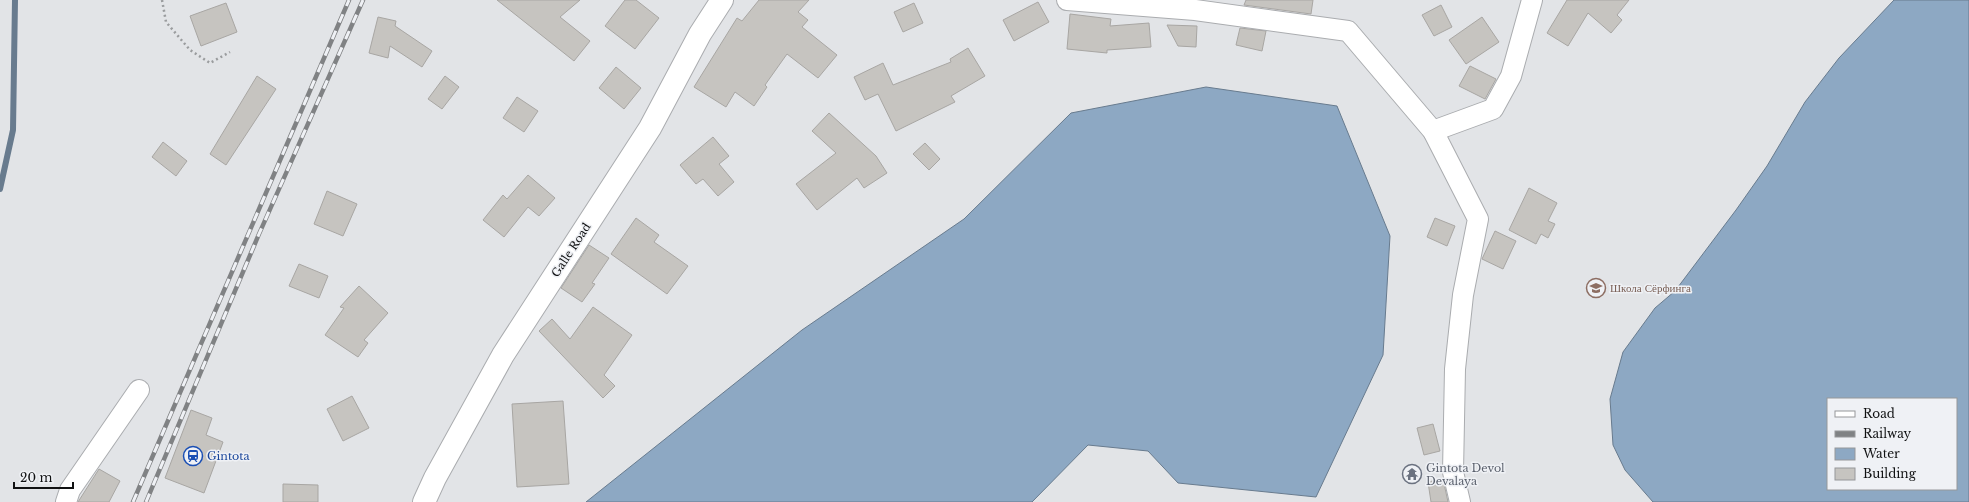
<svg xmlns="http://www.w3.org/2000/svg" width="1969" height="502" viewBox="0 0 1969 502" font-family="'Libre Baskerville',serif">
<rect width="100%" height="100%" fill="#e2e4e7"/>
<g fill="#8da8c3" stroke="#687b8e" fill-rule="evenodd">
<path d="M 1894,0 L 1969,0 L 1969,502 L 1653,502 L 1625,470 L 1613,445 L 1610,399 L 1623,352 L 1655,308 L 1675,291 L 1736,210 L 1767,166 L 1805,102 L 1839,58 ZM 1828,399 L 1956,399 L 1956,489 L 1828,489 Z"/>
<path d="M 1206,87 L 1337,106 L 1390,236 L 1383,355 L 1316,497 L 1178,483 L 1148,451 L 1088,445 L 1032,502 L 586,502 L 802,330 L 964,219 L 1071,113 Z"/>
</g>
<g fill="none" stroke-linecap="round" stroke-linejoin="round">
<path stroke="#687b8e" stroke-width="6" d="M 0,189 L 13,130 L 15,0"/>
</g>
<g fill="#c6c4c0" stroke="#a8a6a3">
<path d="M 497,0 L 580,0 L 560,17 L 590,41 L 574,61 Z"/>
<path d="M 625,0 L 636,0 L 659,18 L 635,49 L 605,26 Z"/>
<path d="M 759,0 L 809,0 L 798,12 L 808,20 L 802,27 L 837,55 L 818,78 L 787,54 L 765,85 L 767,87 L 754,106 L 735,92 L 726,107 L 694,87 L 737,18 L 742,21 Z"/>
<path d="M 1246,0 L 1313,0 L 1311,14 L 1244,5 Z"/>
<path d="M 1567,0 L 1629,0 L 1617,15 L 1622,20 L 1611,33 L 1588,13 L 1568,46 L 1547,33 Z"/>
<path d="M 1038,2 L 1049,22 L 1014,41 L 1003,20 Z"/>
<path d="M 226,3 L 237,32 L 201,46 L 190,16 Z"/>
<path d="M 914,3 L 923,23 L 903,32 L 894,12 Z"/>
<path d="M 1441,5 L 1452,27 L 1434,36 L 1422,15 Z"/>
<path d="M 1070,14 L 1111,19 L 1110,26 L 1149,23 L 1151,47 L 1107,50 L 1107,53 L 1067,49 Z"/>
<path d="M 378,17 L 396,21 L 395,26 L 432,51 L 422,67 L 390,46 L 388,58 L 369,53 Z"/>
<path d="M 1482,17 L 1499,42 L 1466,64 L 1449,40 Z"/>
<path d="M 1167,25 L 1197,26 L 1196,47 L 1178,46 Z"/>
<path d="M 1240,28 L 1266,31 L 1262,51 L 1236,45 Z"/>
<path d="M 968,48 L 985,76 L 951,96 L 955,102 L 896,131 L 878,94 L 865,100 L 854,77 L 883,63 L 893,85 L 951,62 L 950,59 Z"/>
<path d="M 1470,66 L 1496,79 L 1485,99 L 1459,86 Z"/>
<path d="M 616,67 L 641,88 L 624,109 L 599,88 Z"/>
<path d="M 257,76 L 276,89 L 226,165 L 210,154 Z"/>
<path d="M 445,76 L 459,87 L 442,109 L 428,99 Z"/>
<path d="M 517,97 L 538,111 L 524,132 L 503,118 Z"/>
<path d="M 829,113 L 876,156 L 887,173 L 864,188 L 857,178 L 817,210 L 796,184 L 836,153 L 812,131 Z"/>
<path d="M 713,137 L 729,156 L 719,164 L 734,182 L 718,196 L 703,179 L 696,184 L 680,165 Z"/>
<path d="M 163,142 L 187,161 L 176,176 L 152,157 Z"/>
<path d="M 925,143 L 940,159 L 929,170 L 913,154 Z"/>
<path d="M 528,175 L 555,198 L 539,216 L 528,207 L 504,237 L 483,220 L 503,195 L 507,199 Z"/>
<path d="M 1529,188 L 1557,203 L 1548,221 L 1555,224 L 1548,238 L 1541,234 L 1536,244 L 1509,230 Z"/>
<path d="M 327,191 L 357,204 L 343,236 L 314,224 Z"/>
<path d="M 636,218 L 659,235 L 654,242 L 688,266 L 667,294 L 611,254 Z"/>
<path d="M 1435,218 L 1455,226 L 1447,246 L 1427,237 Z"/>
<path d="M 1495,231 L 1516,241 L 1503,269 L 1482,259 Z"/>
<path d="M 589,245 L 609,258 L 592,283 L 595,284 L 582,302 L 561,288 Z"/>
<path d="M 299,264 L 328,276 L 319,298 L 289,286 Z"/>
<path d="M 359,286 L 388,313 L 364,340 L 368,343 L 358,357 L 325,335 L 344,308 L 340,307 Z"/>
<path d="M 593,307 L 632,335 L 604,375 L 615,386 L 603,398 L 539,331 L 552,319 L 570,339 Z"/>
<path d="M 352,396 L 369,428 L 343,441 L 327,409 Z"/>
<path d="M 563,401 L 569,484 L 517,487 L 512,404 Z"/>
<path d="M 191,410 L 212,418 L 206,435 L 223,442 L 204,493 L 165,478 Z"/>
<path d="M 1433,424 L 1440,451 L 1424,455 L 1417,428 Z"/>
<path d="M 99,469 L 120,481 L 109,502 L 78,502 Z"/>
<path d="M 1443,479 L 1448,502 L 1431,502 L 1428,482 Z"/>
<path d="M 283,484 L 318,485 L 318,502 L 283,502 Z"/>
</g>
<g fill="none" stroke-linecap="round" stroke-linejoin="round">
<defs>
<g id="minor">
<path d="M 1067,0 L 1195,10 L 1348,31 L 1433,131 L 1478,219 L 1463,295 L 1455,369 L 1453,472 L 1460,502"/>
<path d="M 1433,131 L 1493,109 L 1511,76 L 1532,0"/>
<path d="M 66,502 L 70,490 L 139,390"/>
</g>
<path id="highway" d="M 424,502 L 435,478 L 503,355 L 650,128 L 700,34 L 722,0"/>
</defs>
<use href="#minor" stroke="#aaacaf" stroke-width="22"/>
<use href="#highway" stroke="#aaacaf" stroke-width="24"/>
<path stroke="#9a9c9e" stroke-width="2.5" stroke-dasharray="2 3" stroke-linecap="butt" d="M 162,0 L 166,22 L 190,50 L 210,63 L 230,52"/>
<use href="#minor" stroke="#fff" stroke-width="20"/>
<use href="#highway" stroke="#fff" stroke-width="22"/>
<defs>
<g id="rail">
<path d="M 133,502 L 349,0"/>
<path d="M 146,502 L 259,234 L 363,0"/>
</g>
</defs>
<use href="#rail" stroke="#808284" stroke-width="4.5"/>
<use href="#rail" stroke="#eff1f5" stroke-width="3" stroke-dasharray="9" stroke-linecap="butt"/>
</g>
<defs>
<symbol id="school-ring" viewBox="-11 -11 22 22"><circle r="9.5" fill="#eff1f5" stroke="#8d6e63" stroke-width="1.5"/><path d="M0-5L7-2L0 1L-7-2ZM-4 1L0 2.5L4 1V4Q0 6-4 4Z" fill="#8d6e63"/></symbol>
<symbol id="station-ring" viewBox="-11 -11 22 22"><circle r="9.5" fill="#eff1f5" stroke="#1a4fb4" stroke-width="1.5"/><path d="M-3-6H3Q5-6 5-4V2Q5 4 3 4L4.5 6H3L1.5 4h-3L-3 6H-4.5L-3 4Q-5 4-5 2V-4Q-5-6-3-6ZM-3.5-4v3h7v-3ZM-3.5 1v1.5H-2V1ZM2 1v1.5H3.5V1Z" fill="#1a4fb4"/></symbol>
<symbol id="temple-ring" viewBox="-11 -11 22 22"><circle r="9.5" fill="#eff1f5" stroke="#6b7280" stroke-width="1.5"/><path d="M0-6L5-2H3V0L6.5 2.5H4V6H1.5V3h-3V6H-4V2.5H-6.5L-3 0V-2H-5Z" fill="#6b7280"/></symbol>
</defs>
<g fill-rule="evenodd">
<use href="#school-ring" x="1585" y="277" width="22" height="22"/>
<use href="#station-ring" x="182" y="445" width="22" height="22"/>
<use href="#temple-ring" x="1401" y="463" width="22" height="22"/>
</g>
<g text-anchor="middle" stroke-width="3" stroke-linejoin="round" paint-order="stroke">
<g font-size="11" fill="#101112" stroke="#eff1f5">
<text transform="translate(571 250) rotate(-57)" y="4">Galle Road</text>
</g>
<g font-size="11" fill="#785e54" stroke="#eff1f5" text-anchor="start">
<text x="1610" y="292">Школа Сёрфинга</text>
</g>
<g font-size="11" fill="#164399" stroke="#eff1f5" text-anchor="start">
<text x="207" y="460">Gintota</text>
</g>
<g font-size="11" fill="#5b616d" stroke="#eff1f5" text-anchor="start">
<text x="1426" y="472">Gintota Devol<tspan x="1426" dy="13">Devalaya</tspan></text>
</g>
</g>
<rect x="1827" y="398" width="130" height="92" fill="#eff1f5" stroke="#96979a"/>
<rect x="1835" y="411" width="20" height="6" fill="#ffffff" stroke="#96979a"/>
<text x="1863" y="418" font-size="12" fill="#101112">Road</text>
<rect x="1835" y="431" width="20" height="6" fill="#808284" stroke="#96979a"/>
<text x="1863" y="438" font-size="12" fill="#101112">Railway</text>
<rect x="1835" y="448" width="20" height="12" fill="#8da8c3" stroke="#96979a"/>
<text x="1863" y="458" font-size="12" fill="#101112">Water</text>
<rect x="1835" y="468" width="20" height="12" fill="#c6c4c0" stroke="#96979a"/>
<text x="1863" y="478" font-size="12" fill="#101112">Building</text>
<path d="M14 482v6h59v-6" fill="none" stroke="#101112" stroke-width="2"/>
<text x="20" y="482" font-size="12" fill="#101112" stroke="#eff1f5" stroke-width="3" paint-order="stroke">20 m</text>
</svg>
